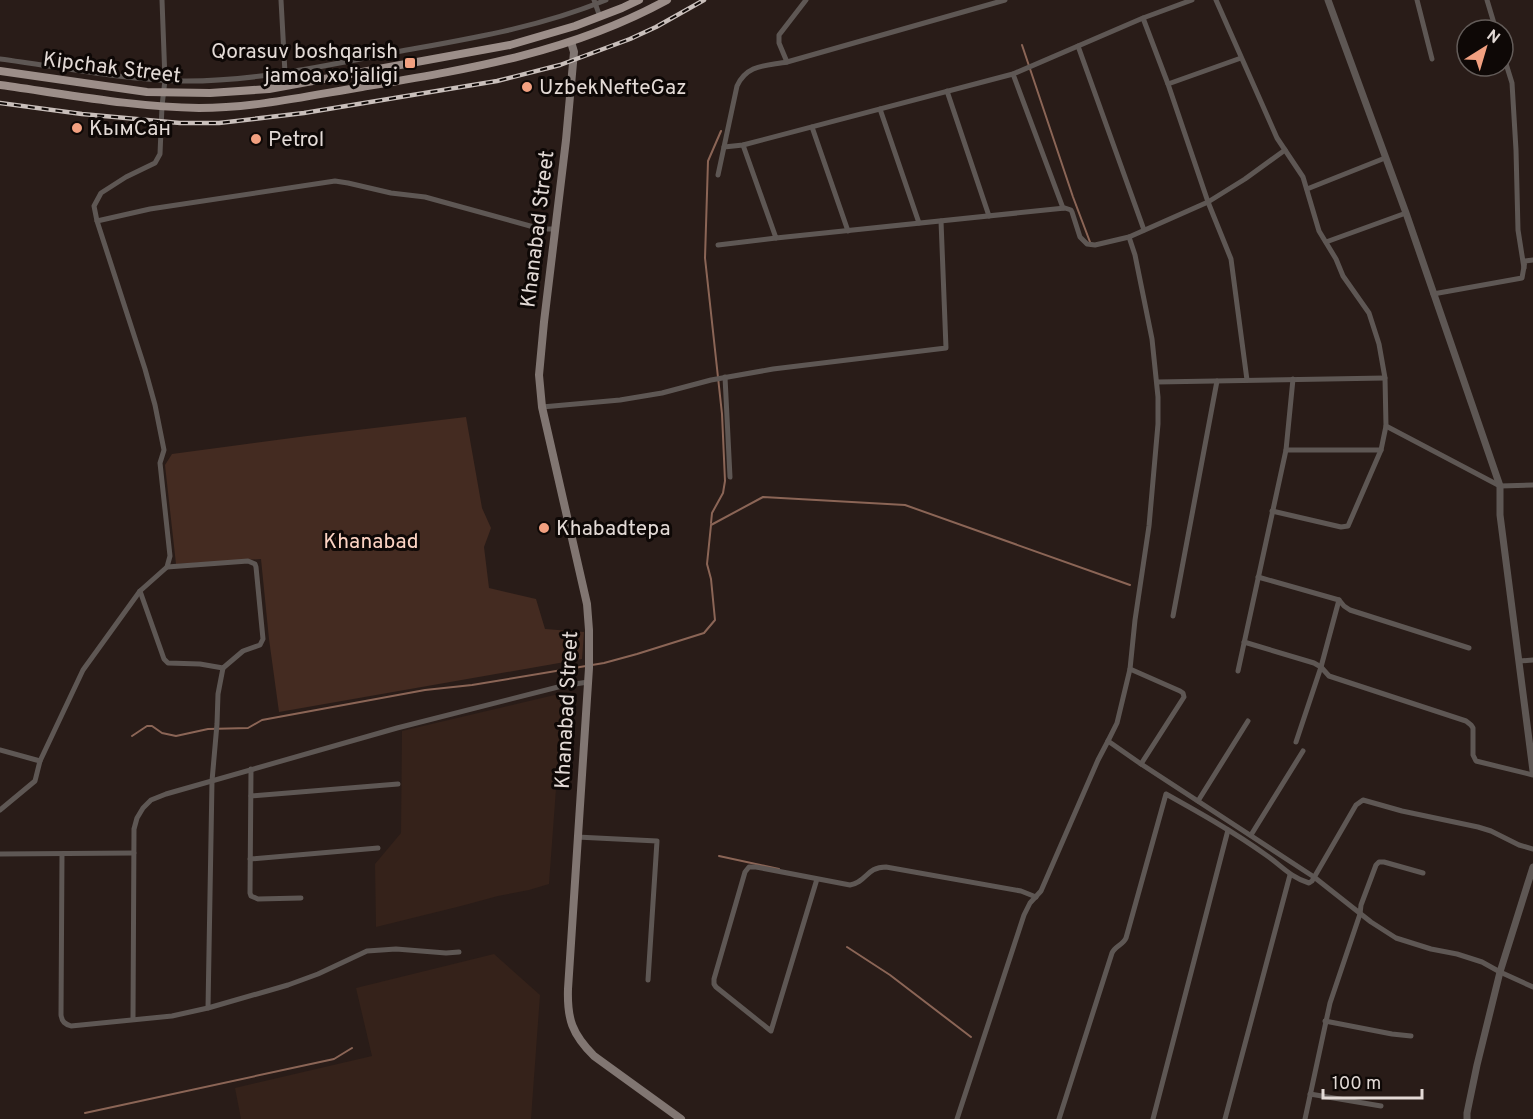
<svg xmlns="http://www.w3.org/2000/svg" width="1533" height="1119" viewBox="0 0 1533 1119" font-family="Overpass,sans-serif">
<rect width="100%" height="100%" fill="#291c18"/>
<g fill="#35221a">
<path d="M 563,693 L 549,884 L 529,890 L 498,896 L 461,906 L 376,927 L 375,864 L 401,833 L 402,731 Z"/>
<path d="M 494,954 L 540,995 L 531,1119 L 241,1119 L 235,1088 L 372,1056 L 356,988 Z"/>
</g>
<path fill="#442b21" d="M 466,417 L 482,508 L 491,528 L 484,547 L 489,588 L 536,599 L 545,629 L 584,632 L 582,659 L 279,712 L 269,639 L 261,559 L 176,564 L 165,465 L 172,454 L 307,436 Z"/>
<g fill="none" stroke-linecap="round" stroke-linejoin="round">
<g stroke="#8b6556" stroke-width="2">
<path d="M 1022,45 L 1073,197 L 1090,242"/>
<path d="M 711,523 L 712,513 L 723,493 L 725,481 L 722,414 L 705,258 L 708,161 L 721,131"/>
<path d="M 132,736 L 147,726 L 152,726 L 162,733 L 176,736 L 208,729 L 248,728 L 262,720 L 425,690 L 472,685 L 604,663 L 637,654 L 704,633 L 715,620 L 711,579 L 707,564 L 711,525 L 763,497 L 905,505 L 1130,585"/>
<path d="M 719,856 L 779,869"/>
<path d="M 847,947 L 890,975 L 971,1037"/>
<path d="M 85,1113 L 334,1059 L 352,1048"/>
</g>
<g stroke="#5e5754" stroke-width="5">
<path d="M 281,0 L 285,73"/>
<path d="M 594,0 L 600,17"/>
<path d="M 1216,0 L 1277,138 L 1303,177 L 1319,231 L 1336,259 L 1343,276 L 1369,313 L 1379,344 L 1385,378 L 1386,426 L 1500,486 L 1533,485"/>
<path d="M 1417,0 L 1432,59"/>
<path d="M 1487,0 L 1496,30"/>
<path d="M 1143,18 L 1168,84 L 1208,202 L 1231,259 L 1247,380"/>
<path d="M 1078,46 L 1144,230"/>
<path d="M 1503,54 L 1512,83 L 1516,150 L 1518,230 L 1524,268"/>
<path d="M 0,59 C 60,67 120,79 180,81 C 253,82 324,66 396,52 C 467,39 538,28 606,0"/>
<path d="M 787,62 L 779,43 L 779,35 L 806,0"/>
<path d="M 1013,74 L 1063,208"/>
<path d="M 1168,84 L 1241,58"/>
<path d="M 947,91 L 989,216"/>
<path d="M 880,109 L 919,223"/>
<path d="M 812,127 L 848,231"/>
<path d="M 743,145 L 776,238 L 1065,208 L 1071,210 L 1072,212 L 1080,237 L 1087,244 L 1095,245 L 1129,237 L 1208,202 L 1245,179 L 1285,150"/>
<path d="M 724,147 L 743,145 L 1013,74 L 1143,18 L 1192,0"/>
<path d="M 718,175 L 737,86 C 747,64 766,66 787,62 L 1005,0"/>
<path d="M 1307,189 L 1385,158"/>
<path d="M 97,221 L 150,209 L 335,181 L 348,183 L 391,193 L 425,197 L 541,229 L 555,229"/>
<path d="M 1326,242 L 1406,213"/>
<path d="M 718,245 L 776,238"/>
<path d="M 1433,294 L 1522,278 L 1525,261 L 1533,260"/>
<path d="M 725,377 L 730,477"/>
<path d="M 1157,382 L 1385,378"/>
<path d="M 542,407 L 620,400 L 662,393 L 711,380 L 773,369 L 946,348 L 941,221"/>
<path d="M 1286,450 L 1381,450"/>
<path d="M 1272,511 L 1341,527 L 1348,526 L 1381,450 L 1386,426"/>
<path d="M 1258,577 L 1339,600 L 1344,606 L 1350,610 L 1469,648"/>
<path d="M 140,591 L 164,659 L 168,663 L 200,664 L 223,668 L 243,651 L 260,645 L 263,639 L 256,567 L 255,564 L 248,561 L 167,567"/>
<path d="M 1173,616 L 1217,381"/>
<path d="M 1244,642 L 1314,663 L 1321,667 L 1329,676 L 1466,721 L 1471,725 L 1473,728 L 1473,755 L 1476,761 L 1533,775"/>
<path d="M 1519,661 L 1533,660"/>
<path d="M 1130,669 L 1180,691 L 1183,693 L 1184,697 L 1141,764"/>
<path d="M 1238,671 L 1286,450 L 1293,379"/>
<path d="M 1108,741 L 1141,764 L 1314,877 L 1371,922 L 1396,938 L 1431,949 L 1457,954 L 1482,962 L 1500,972 L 1533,987"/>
<path d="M 1296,742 L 1321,667 L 1339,600"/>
<path d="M 0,750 L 40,761"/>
<path d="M 251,769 L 250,893 L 251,896 L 258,899 L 301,898"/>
<path d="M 251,796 L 398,784"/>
<path d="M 1198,801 L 1248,721"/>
<path d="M 0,810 L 35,781 L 40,761 L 83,670 L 140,591 L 167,567 L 170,556 L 160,463 L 164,450 L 155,405 L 145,369 L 97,221 L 94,206 L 101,193 L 126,177 L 155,163 L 160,154 L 162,106 L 165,80 L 162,0"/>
<path d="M 1251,835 L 1303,751"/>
<path d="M 577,837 L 657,841 L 648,980"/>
<path d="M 0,854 L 134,853"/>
<path d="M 62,854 L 61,1015 C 62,1022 65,1024 71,1026 L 172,1016 L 208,1008 L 288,985 L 318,974 L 367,951 L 396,949 L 446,953 L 459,952"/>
<path d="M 250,859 L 378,848"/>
<path d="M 817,879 L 771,1031 L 716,987 L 714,984 L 714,979 L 745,872 L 749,867 L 756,867 L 850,885 C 867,882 866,867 886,867 L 1021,891 L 1036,897"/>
<path d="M 208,1008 L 212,781 L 217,724 L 218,694 L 223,668"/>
<path d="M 133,1019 L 134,829 L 137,818 L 143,808 L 151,800 L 166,794 L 397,728 L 562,686 L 588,682"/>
<path d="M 1325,1021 L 1392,1034 L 1411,1036"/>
<path d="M 1310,1094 L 1381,1106"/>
<path d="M 957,1119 L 1024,915 L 1030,903 L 1041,891 L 1098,760 L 1108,741 L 1117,723 L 1130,669 L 1135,620 L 1149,526 L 1158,424 L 1158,397 L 1152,339 L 1135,255 L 1129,237"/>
<path d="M 1059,1119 L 1112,953 C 1115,946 1123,945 1126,938 L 1166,794 C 1200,813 1234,832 1266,855 C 1282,866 1290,877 1309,883 L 1312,881 L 1356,805 L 1363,800 L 1402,811 L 1478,827 L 1491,831 L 1519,845 L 1533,849"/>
<path d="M 1153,1119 L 1228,830"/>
<path d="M 1225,1119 L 1290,875"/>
<path d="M 1305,1119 L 1330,1003 L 1360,914 L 1361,905 L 1376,865 L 1379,862 L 1384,862 L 1423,873"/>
</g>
<g stroke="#5e5754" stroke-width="7">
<path d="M 1328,0 L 1406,213 L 1500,486 L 1500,515 L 1533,771"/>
<path d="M 1467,1119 L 1467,1113 L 1477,1065 L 1500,972 L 1533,867"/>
</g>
<path stroke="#817672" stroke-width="8" d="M 571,42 L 574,52 L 566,140 L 544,322 L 539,375 L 542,407 L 587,604 L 589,630 L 589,668 L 568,989 C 567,1019 572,1034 594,1056 L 681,1119"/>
<g stroke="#9c8e89" stroke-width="8">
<path d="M 0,71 L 147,92 L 210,93 L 269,89 L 510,45 L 575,26 L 622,8 L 639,0"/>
<path d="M 0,85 C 66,94 132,107 199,108 C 253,108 308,96 362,87 C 469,69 570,53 667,0"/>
</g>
<defs>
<path id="rail" d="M 0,103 L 82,114 L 180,123 L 219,123 L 304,113 L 497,81 L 560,65 L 630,39 L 656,27 L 704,0"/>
</defs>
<use href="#rail" stroke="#c9bfbb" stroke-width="4.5"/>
<use href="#rail" stroke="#0e0806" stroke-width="2" stroke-dasharray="7" stroke-linecap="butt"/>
</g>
<g fill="#f2a080" stroke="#0e0806" stroke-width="2">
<rect x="404" y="57" width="12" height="12" rx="3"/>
<circle cx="527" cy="87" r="6"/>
<circle cx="77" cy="128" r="6"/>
<circle cx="256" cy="139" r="6"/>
<circle cx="544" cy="528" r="6"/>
</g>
<g text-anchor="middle" stroke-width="6" stroke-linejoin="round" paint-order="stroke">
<g font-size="21" fill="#e3dad6" stroke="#0e0806" text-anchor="start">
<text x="398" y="58" text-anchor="end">Qorasuv boshqarish<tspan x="398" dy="24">jamoa xo'jaligi</tspan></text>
<text x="539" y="94">UzbekNefteGaz</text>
<text x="89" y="135">КымСан</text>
<text x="268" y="146">Petrol</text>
<text x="556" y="535">Khabadtepa</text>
</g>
<g font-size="21" fill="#e3dad6" stroke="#0e0806">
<text transform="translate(112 67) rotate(7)" y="7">Kipchak Street</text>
<text transform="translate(537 229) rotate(-83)" y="7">Khanabad Street</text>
<text transform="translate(566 710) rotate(-87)" y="7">Khanabad Street</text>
</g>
<g font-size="21" fill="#fcd3c3" stroke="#0e0806">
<text x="371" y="548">Khanabad</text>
</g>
</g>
<g transform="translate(1485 48) rotate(37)"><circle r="28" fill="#0e0806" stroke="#635c59" stroke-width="1.5"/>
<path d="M0-4.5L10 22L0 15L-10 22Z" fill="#f2a080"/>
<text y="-9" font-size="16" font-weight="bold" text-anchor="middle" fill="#e3dad6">N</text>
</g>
<path d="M1323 1089v9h99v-9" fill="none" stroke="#e3dad6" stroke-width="3"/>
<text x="1332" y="1089" font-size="18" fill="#e3dad6" stroke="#0e0806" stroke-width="4.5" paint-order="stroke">100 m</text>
</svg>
